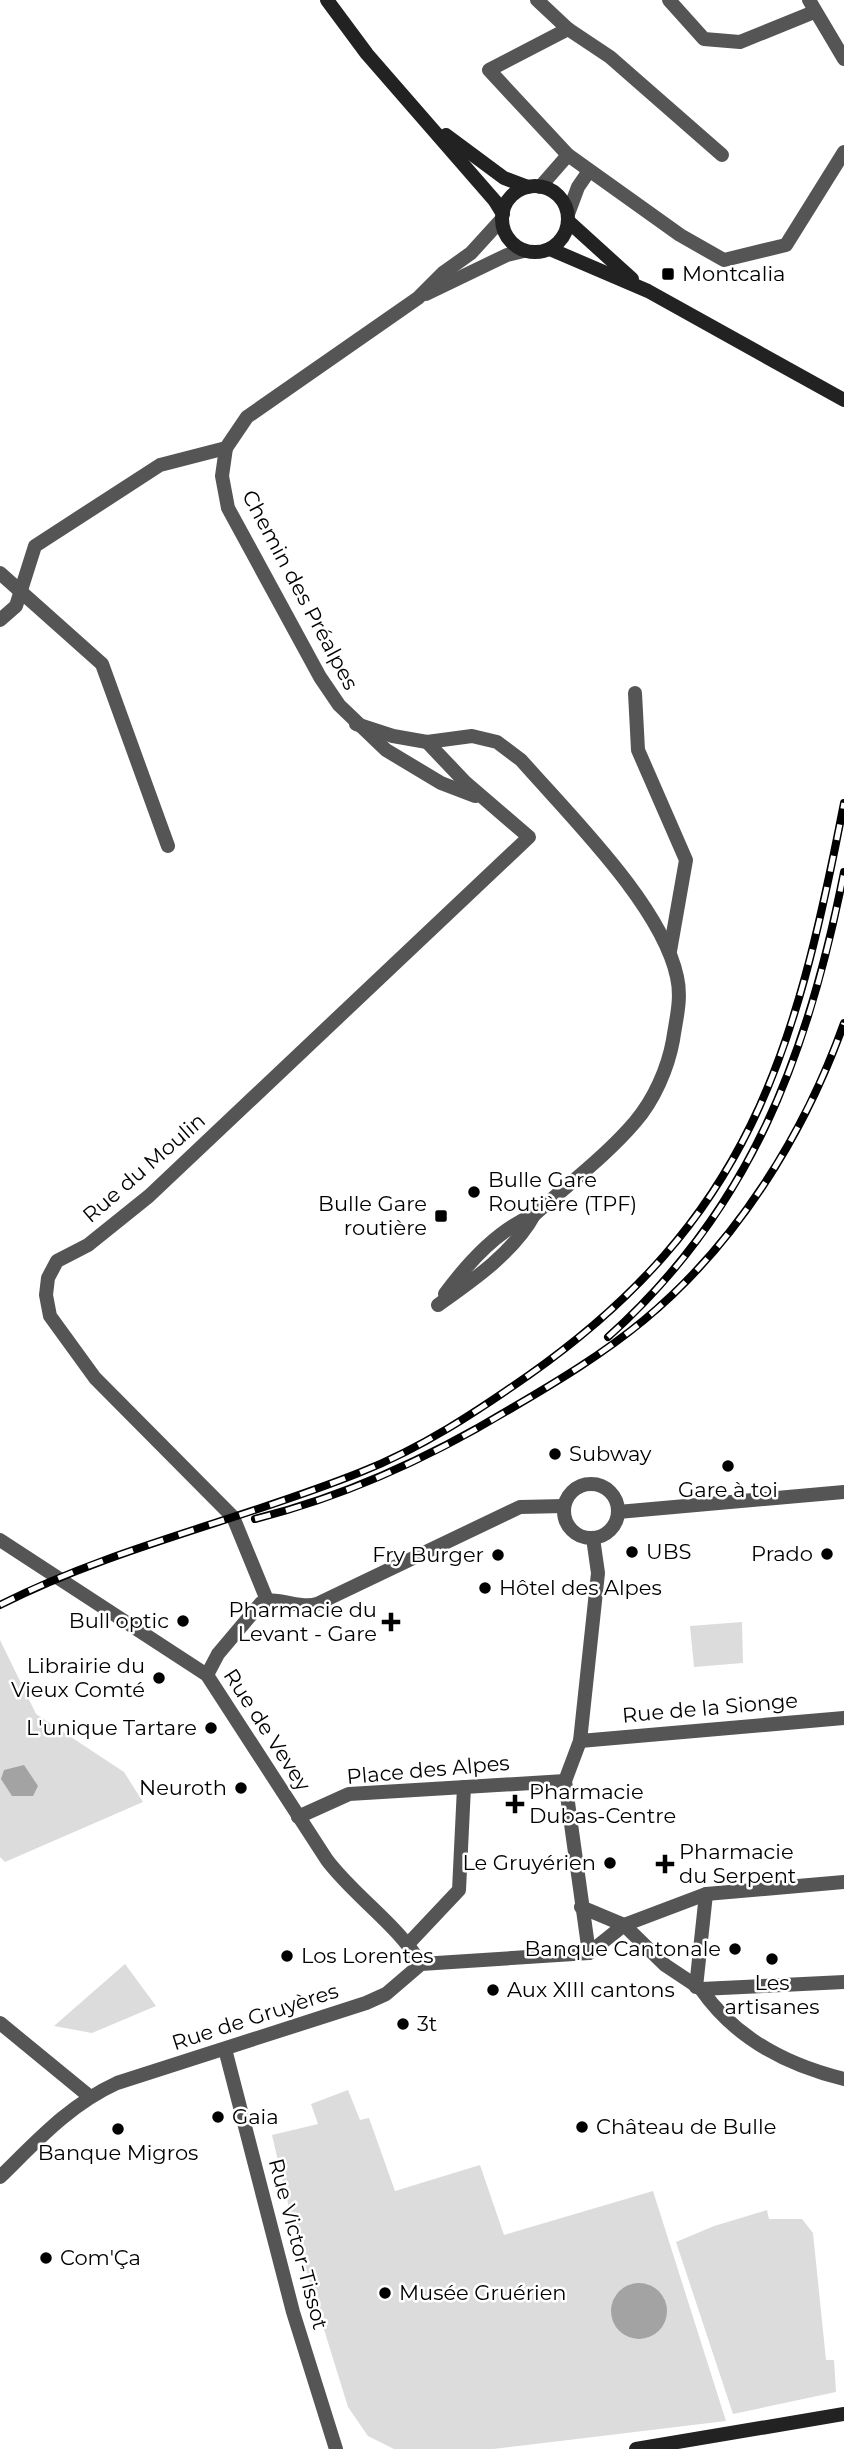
<svg xmlns="http://www.w3.org/2000/svg" width="844" height="2449" viewBox="0 0 844 2449" font-family="Montserrat,sans-serif">
<rect width="100%" height="100%" fill="#fff"/>
<g fill="#dcdcdc">
<path d="M 742,1622 L 743,1663 L 694,1667 L 690,1626 Z"/>
<path d="M 0,1640 L 36,1714 L 124,1772 L 143,1802 L 5,1862 L 0,1857 Z"/>
<path d="M 125,1964 L 156,2006 L 92,2033 L 54,2026 Z"/>
<path d="M 348,2090 L 360,2120 L 369,2118 L 395,2191 L 480,2165 L 504,2235 L 653,2191 L 726,2421 L 493,2449 L 394,2449 L 368,2436 L 348,2407 L 297,2242 L 272,2135 L 318,2124 L 311,2104 Z"/>
<path d="M 767,2210 L 769,2219 L 802,2219 L 813,2233 L 826,2360 L 834,2360 L 836,2392 L 733,2414 L 676,2242 L 714,2226 Z"/>
</g>
<g fill="#a3a3a3">
<path d="M 24,1765 L 38,1786 L 33,1796 L 12,1796 L 1,1779 L 4,1770 Z"/>
<circle cx="639" cy="2311" r="28"/>
</g>
<g fill="none" stroke-linecap="round" stroke-linejoin="round">
<g stroke="#555" stroke-width="14">
<path d="M 537,0 L 568,29 L 610,57 L 722,155"/>
<path d="M 669,0 L 704,39 L 740,42 L 814,12"/>
<path d="M 809,0 L 844,59"/>
<path d="M 568,29 L 489,70 L 568,155 L 680,235 L 724,260 L 786,245 L 844,152"/>
<path d="M 540,187 L 568,155"/>
<path d="M 568,214 L 578,187 L 589,171"/>
<path d="M 426,294 L 507,255 L 524,251"/>
<path d="M 226,448 L 222,476 L 228,508 L 320,677 L 339,705 L 386,750 L 441,783 L 475,796"/>
<path d="M 0,573 L 102,664 L 168,846"/>
<path d="M 0,620 L 16,606 L 35,546 L 160,465 L 226,448 L 247,417 L 418,298 L 443,273 L 471,253 L 502,219"/>
<path d="M 635,693 L 638,750 L 686,860 L 670,951"/>
<path d="M 356,724 L 393,736 L 427,742 L 472,736 L 497,742 L 521,760 C 570,816 662,906 677,977 C 682,999 676,1019 673,1040 C 668,1068 654,1100 635,1122 C 606,1156 567,1185 534,1215 C 514,1252 472,1281 438,1305"/>
<path d="M 445,1294 C 467,1264 499,1229 534,1215"/>
<circle cx="591" cy="1511" r="27"/>
<path d="M 618,1512 L 844,1492"/>
<path d="M 0,1540 L 207,1675 L 327,1860 C 355,1897 397,1924 421,1964"/>
<path d="M 267,1600 L 233,1517 L 95,1378 L 50,1316 L 46,1295 L 48,1278 L 57,1261 L 88,1245 L 149,1196 L 529,837 L 465,782 L 427,742"/>
<path d="M 207,1675 L 218,1654 L 261,1603 C 278,1595 299,1610 317,1604 L 520,1507 L 564,1506"/>
<path d="M 580,1741 L 844,1718"/>
<path d="M 298,1817 L 349,1794 L 565,1781"/>
<path d="M 581,1907 L 624,1925 L 665,1965 L 701,1989 L 844,1982"/>
<path d="M 409,1943 L 459,1890 L 464,1787"/>
<path d="M 589,1953 L 565,1781 L 580,1741 L 598,1573 L 593,1538"/>
<path d="M 589,1953 L 624,1925 L 706,1894 L 844,1882"/>
<path d="M 696,1987 L 706,1894"/>
<path d="M 701,1989 C 735,2038 786,2065 844,2079"/>
<path d="M 0,2023 L 89,2096"/>
<path d="M 225,2049 L 293,2312 L 336,2449"/>
<path d="M 0,2177 C 37,2141 69,2105 117,2083 L 366,2003 L 386,1994 L 421,1964 L 589,1953"/>
</g>
<g stroke="#222" stroke-width="14">
<path d="M 327,0 L 367,54 L 495,201 L 503,214"/>
<path d="M 446,135 L 504,178 L 528,187"/>
<circle cx="535" cy="219" r="33"/>
<path d="M 568,221 L 632,279"/>
<path d="M 550,249 L 648,291 L 844,400"/>
<path d="M 636,2449 L 844,2414"/>
</g>
<defs>
<g id="rail">
<path d="M 608,1337 C 750,1210 808,1055 844,872"/>
<path d="M 255,1519 C 347,1496 431,1457 512,1408 C 558,1381 603,1354 644,1320 C 736,1244 804,1135 844,1023"/>
<path d="M 0,1605 C 114,1547 242,1520 361,1472 C 422,1448 476,1412 529,1375 C 749,1220 795,1055 844,803"/>
</g>
</defs>
<use href="#rail" stroke="#000" stroke-width="8"/>
<use href="#rail" stroke="#fff" stroke-width="5" stroke-dasharray="16" stroke-linecap="butt"/>
</g>
<g fill="#000" stroke="#fff" stroke-width="2.5">
<rect x="661" y="267" width="14" height="14" rx="3.5"/>
<circle cx="474" cy="1192" r="7"/>
<rect x="434" y="1209" width="14" height="14" rx="3.5"/>
<circle cx="555" cy="1454" r="7"/>
<circle cx="728" cy="1466" r="7"/>
<circle cx="632" cy="1552" r="7"/>
<circle cx="827" cy="1554" r="7"/>
<circle cx="498" cy="1555" r="7"/>
<circle cx="485" cy="1588" r="7"/>
<circle cx="183" cy="1621" r="7"/>
<path d="M387.5 1611.5h7v7h7v7h-7v7h-7v-7h-7v-7h7z"/>
<circle cx="159" cy="1678" r="7"/>
<circle cx="211" cy="1728" r="7"/>
<circle cx="241" cy="1788" r="7"/>
<path d="M511.5 1793.5h7v7h7v7h-7v7h-7v-7h-7v-7h7z"/>
<circle cx="610" cy="1863" r="7"/>
<path d="M661.5 1853.5h7v7h7v7h-7v7h-7v-7h-7v-7h7z"/>
<circle cx="735" cy="1949" r="7"/>
<circle cx="287" cy="1956" r="7"/>
<circle cx="772" cy="1959" r="7"/>
<circle cx="493" cy="1990" r="7"/>
<circle cx="403" cy="2024" r="7"/>
<circle cx="218" cy="2117" r="7"/>
<circle cx="582" cy="2127" r="7"/>
<circle cx="118" cy="2129" r="7"/>
<circle cx="46" cy="2258" r="7"/>
<circle cx="385" cy="2293" r="7"/>
</g>
<g text-anchor="middle" stroke-width="5" stroke-linejoin="round" paint-order="stroke">
<g font-size="21" fill="#000" stroke="#fff" text-anchor="start">
<text x="682" y="281">Montcalia</text>
<text x="488" y="1187">Bulle Gare<tspan x="488" dy="24">Routière (TPF)</tspan></text>
<text x="427" y="1211" text-anchor="end">Bulle Gare<tspan x="427" dy="24">routière</tspan></text>
<text x="569" y="1461">Subway</text>
<text x="728" y="1497" text-anchor="middle">Gare à toi</text>
<text x="646" y="1559">UBS</text>
<text x="813" y="1561" text-anchor="end">Prado</text>
<text x="484" y="1562" text-anchor="end">Fry Burger</text>
<text x="499" y="1595">Hôtel des Alpes</text>
<text x="377" y="1617" text-anchor="end">Pharmacie du<tspan x="377" dy="24">Levant - Gare</tspan></text>
<text x="169" y="1628" text-anchor="end">Bull optic</text>
<text x="145" y="1673" text-anchor="end">Librairie du<tspan x="145" dy="24">Vieux Comté</tspan></text>
<text x="197" y="1735" text-anchor="end">L'unique Tartare</text>
<text x="227" y="1795" text-anchor="end">Neuroth</text>
<text x="529" y="1799">Pharmacie<tspan x="529" dy="24">Dubas-Centre</tspan></text>
<text x="679" y="1859">Pharmacie<tspan x="679" dy="24">du Serpent</tspan></text>
<text x="596" y="1870" text-anchor="end">Le Gruyérien</text>
<text x="721" y="1956" text-anchor="end">Banque Cantonale</text>
<text x="301" y="1963">Los Lorentes</text>
<text x="772" y="1990" text-anchor="middle">Les<tspan x="772" dy="24">artisanes</tspan></text>
<text x="507" y="1997">Aux XIII cantons</text>
<text x="417" y="2031">3t</text>
<text x="232" y="2124">Gaia</text>
<text x="596" y="2134">Château de Bulle</text>
<text x="118" y="2160" text-anchor="middle">Banque Migros</text>
<text x="60" y="2265">Com'Ça</text>
<text x="399" y="2300">Musée Gruérien</text>
</g>
<g font-size="21" fill="#000" stroke="#fff">
<text transform="translate(300 590) rotate(62)" y="7">Chemin des Préalpes</text>
<text transform="translate(144 1168) rotate(-41)" y="7">Rue du Moulin</text>
<text transform="translate(710 1708) rotate(-5)" y="7">Rue de la Sionge</text>
<text transform="translate(267 1730) rotate(57)" y="7">Rue de Vevey</text>
<text transform="translate(428 1770) rotate(-5)" y="7">Place des Alpes</text>
<text transform="translate(255 2017) rotate(-18)" y="7">Rue de Gruyères</text>
<text transform="translate(298 2244) rotate(75)" y="7">Rue Victor-Tissot</text>
</g>
</g>
</svg>
